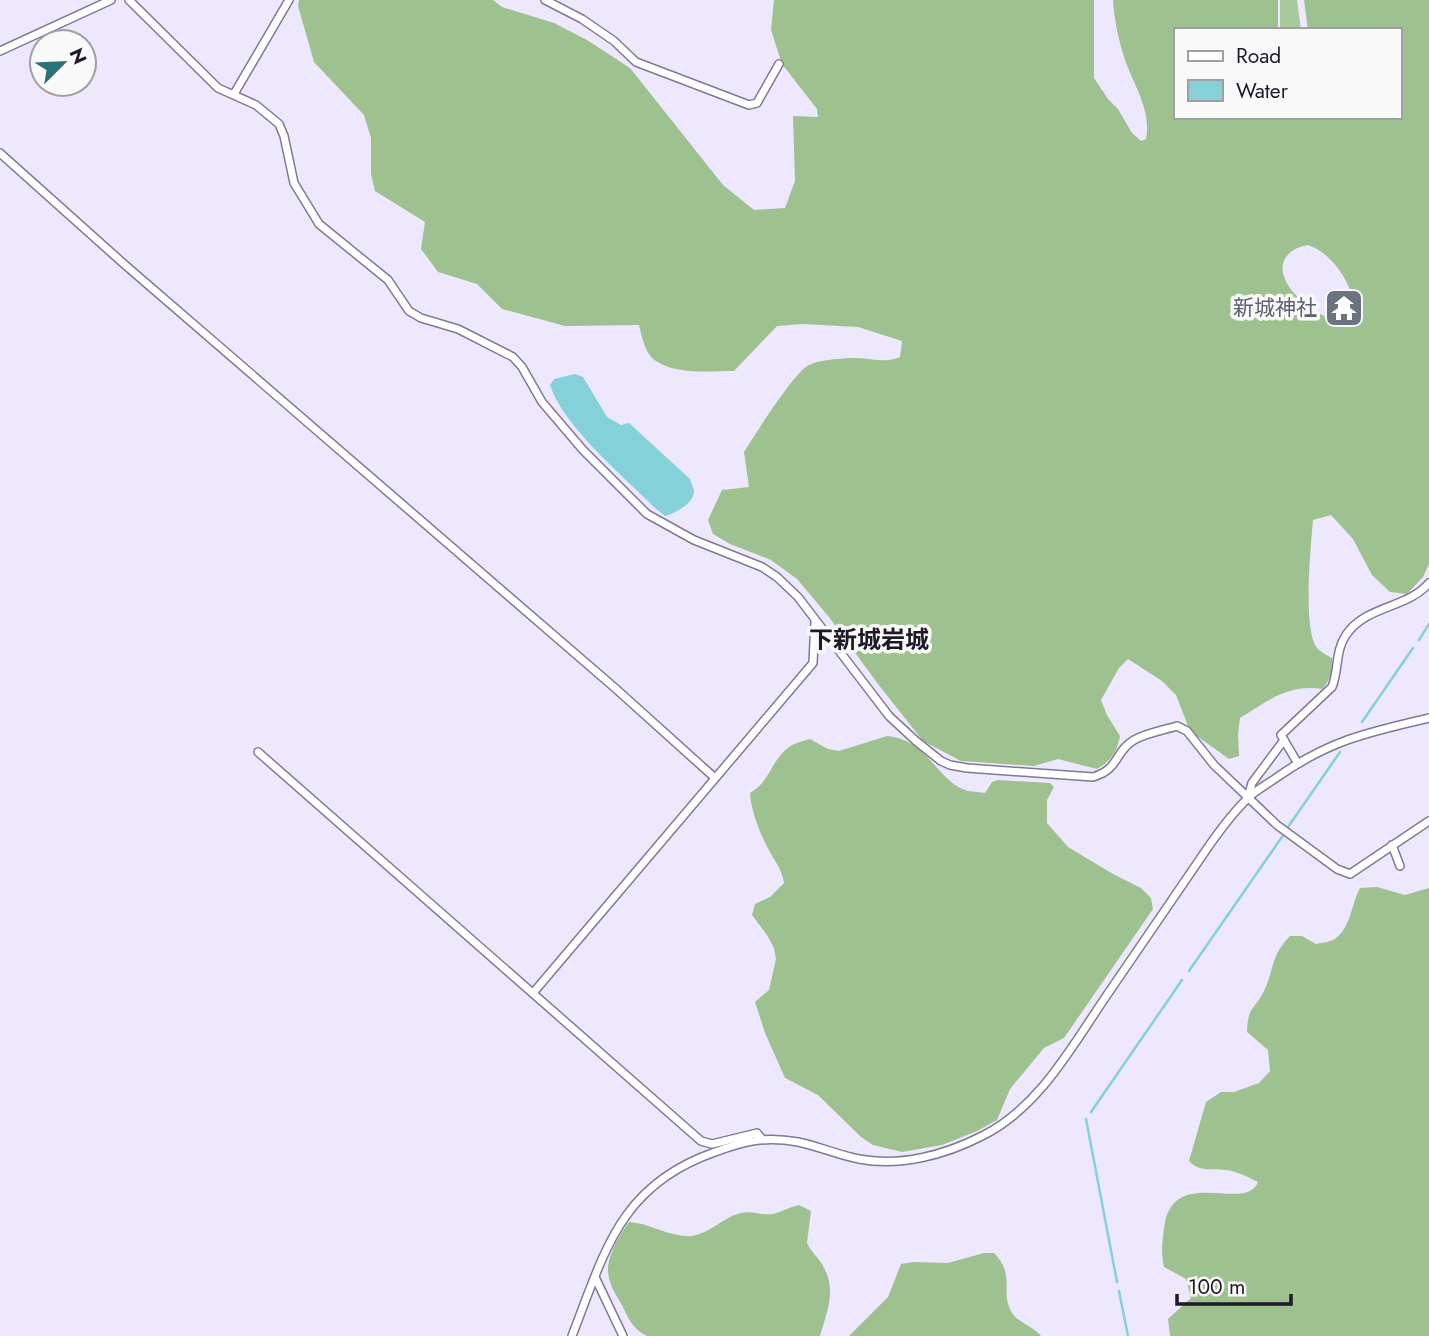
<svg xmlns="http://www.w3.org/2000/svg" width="1429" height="1336" viewBox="0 0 1429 1336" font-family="Jost,'Noto Sans JP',sans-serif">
<rect width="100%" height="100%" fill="#eee8fe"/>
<path fill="#a8c99b" d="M 1280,0 L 1297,0 L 1301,30 L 1280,30 Z"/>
<g fill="#9ec190" fill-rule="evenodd">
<path d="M 299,0 L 493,0 L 502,7 L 554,23 L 587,40 L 630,68 L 723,185 L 754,210 L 785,208 L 795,181 L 793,116 L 818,117 L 817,109 L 782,64 L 771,30 L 774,0 L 1094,0 L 1094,78 L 1108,99 L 1118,109 L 1132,133 L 1141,141 L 1146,139 C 1152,112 1134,85 1125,60 C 1119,42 1114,19 1113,0 L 1278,0 L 1278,30 L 1175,30 L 1175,117 L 1399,117 L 1399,30 L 1308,30 L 1304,0 L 1429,0 L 1429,564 L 1423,577 L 1407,594 L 1390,592 L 1372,575 L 1353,539 L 1331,515 L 1313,520 C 1311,545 1302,633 1318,649 C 1322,653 1328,656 1332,658 C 1333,670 1330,681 1322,689 C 1288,684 1268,701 1240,718 L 1238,734 L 1239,756 L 1229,759 L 1190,731 L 1176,695 L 1162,681 L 1128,659 L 1119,668 L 1101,700 L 1107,715 L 1120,736 C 1117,752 1112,760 1097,769 L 1058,759 L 1034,766 L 961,761 L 923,741 L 878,684 L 829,617 L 797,579 L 771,560 L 730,544 L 713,534 L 708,520 L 722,490 L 749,487 L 744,452 C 755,435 794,372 809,365 C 822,359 838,359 852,358 C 869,357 884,364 900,357 L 902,341 L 858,327 L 803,324 L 777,326 L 734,371 C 710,371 677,375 656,361 C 645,354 642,337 639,325 L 565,326 L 502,309 L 477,284 L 438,272 L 421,249 L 425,222 L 375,191 L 371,174 L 371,138 L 364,115 L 314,62 L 298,6 ZM 1308,245 C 1333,253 1356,288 1355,315 C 1350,317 1344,321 1339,320 C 1314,319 1261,274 1292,251 C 1296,248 1303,246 1308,245 Z"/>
<path d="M 887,736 C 930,740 936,782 968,791 C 974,792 980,792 985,793 L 992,782 L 998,780 L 1050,783 L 1054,787 L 1047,800 L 1047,823 L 1068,847 L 1113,874 L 1141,888 L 1151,898 L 1153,909 L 1064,1038 L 1044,1048 L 1010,1089 L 997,1120 L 977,1131 L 942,1145 L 902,1152 L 873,1145 L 861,1137 L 818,1095 L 785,1078 L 765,1033 L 755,1002 L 769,990 L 776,959 L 774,948 L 767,935 L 752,915 L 755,904 L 770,897 L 784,883 C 782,870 776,863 770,852 C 761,836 751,812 750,793 C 770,782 771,760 789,747 C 795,743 803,741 810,739 L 828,749 L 839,751 Z"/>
<path d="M 1377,887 L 1405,895 L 1429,888 L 1429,1336 L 1170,1336 L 1168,1319 L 1191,1298 L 1186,1279 L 1164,1267 C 1161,1253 1162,1242 1164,1229 C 1171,1163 1246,1214 1258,1182 C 1250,1178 1240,1173 1232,1171 C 1216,1167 1201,1174 1189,1161 L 1206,1102 L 1221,1092 L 1234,1092 L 1259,1083 L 1270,1071 L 1268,1050 L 1247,1032 C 1248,1005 1254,1011 1264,991 C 1275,968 1270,957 1290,936 L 1302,936 L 1316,944 C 1321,943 1329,942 1333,940 C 1351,930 1351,904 1360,888 Z"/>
<path d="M 799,1205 L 811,1211 L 807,1243 C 811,1252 819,1258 823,1266 C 837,1290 827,1312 820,1336 L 647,1336 C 635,1331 628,1319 623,1307 C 618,1298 611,1288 609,1278 C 604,1260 619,1236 629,1222 C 650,1223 671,1238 692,1236 C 710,1233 724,1217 741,1213 C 752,1210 763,1216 773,1214 C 782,1212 789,1207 799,1205 Z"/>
<path d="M 984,1253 L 994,1253 C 1016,1276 1000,1290 1011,1311 C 1016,1322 1033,1326 1041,1336 L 849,1336 L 888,1297 L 901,1264 L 913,1262 L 948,1263 Z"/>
</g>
<path fill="#84d1da" d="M 575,374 L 583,377 L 607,417 L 621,425 L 629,423 L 690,479 C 690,481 694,489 694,490 C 695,503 674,514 665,516 L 655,508 C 623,476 563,426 550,385 L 554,379 Z"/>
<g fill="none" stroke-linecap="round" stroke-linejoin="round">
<g stroke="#84d1da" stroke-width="2.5">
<path d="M 1419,640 L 1429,624"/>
<path d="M 1362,722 L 1413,648"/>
<path d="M 1288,827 L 1340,752"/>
<path d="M 1189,971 L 1284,834"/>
<path d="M 1091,1112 L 1182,980"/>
<path d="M 1086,1119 L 1117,1282"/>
<path d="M 1119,1291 L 1128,1336"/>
</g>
<defs>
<g id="minor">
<path d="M 129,0 L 218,88 L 256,105 L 279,124 L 284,136 L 294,183 L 319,224 L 388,280 L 409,311 L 421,318 L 458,329 L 513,357 L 522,367 L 542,402 L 583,450 L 647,514 L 694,540 L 762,567 L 777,577 L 798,597 L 889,716 L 916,741 L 941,761 L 950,765 L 967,768 L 1093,777 C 1120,769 1114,752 1134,740 C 1146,733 1164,730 1177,726 L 1187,731 L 1214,765 L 1277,825 L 1337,869 L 1350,874 L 1429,821"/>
<path d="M 545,0 L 582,19 L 614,41 L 636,62 L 749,105 L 757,103 L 779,64"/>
<path d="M 0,51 L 111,0"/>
<path d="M 234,94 L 289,0"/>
<path d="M 0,153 L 124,264 L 615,688 L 715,778"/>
<path d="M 258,752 L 701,1141 L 712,1144 L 757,1133 L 761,1138"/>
<path d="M 1297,762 L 1281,735 L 1332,687 C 1339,670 1335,651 1346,635 C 1366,605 1407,609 1429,583"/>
<path d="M 1248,797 L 1252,783 L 1284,740"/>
<path d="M 1392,845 L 1400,866"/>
<path d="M 533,993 L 813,663 L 815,621"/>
<path d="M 595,1277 L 623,1336"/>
<path d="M 572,1336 C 605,1251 620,1185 715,1152 C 745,1141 765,1136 798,1142 C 818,1146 838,1155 859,1159 C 900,1167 945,1155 982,1136 C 1040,1107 1072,1046 1107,995 C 1138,949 1169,904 1200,859 C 1214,838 1228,818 1246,800 C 1254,791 1266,785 1276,778 C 1328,741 1368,732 1429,718"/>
</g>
</defs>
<use href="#minor" stroke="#817897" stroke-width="10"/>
<use href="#minor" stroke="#fff" stroke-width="7"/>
</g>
<defs>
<symbol id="temple-square" viewBox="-11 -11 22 22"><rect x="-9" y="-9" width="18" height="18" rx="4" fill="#6b7280" stroke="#f9f9f9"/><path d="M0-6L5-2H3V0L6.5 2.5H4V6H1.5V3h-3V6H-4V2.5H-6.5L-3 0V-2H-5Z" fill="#fff"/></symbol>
</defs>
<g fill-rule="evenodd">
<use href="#temple-square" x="1322" y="286" width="44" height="44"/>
</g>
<g text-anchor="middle" stroke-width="7" stroke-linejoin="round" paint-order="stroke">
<g font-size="21" fill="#5b616d" stroke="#f9f9f9" text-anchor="end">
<text x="1317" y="315">新城神社</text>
</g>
<g font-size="24" font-weight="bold" fill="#1d1926" stroke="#f9f9f9">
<text x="869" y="648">下新城岩城</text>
</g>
</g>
<rect x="1174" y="28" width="228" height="91" fill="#f9f9f9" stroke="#a19fa5" stroke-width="2"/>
<rect x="1188" y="51" width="35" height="10" fill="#ffffff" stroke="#a19fa5" stroke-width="2"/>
<text x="1236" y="63" font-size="21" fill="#1d1926">Road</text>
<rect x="1188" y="80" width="35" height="21" fill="#84d1da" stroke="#a19fa5" stroke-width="2"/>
<text x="1236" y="98" font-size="21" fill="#1d1926">Water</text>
<g transform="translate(63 63) rotate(66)"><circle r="33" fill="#f9f9f9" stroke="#a19fa5" stroke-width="2"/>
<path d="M0-5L12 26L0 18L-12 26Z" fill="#297372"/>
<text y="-10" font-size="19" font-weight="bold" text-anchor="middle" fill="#1d1926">N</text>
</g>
<path d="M1177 1294v10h114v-10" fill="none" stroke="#1d1926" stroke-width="3.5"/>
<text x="1188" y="1294" font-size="21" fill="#1d1926" stroke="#f9f9f9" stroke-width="5" paint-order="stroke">100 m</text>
</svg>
